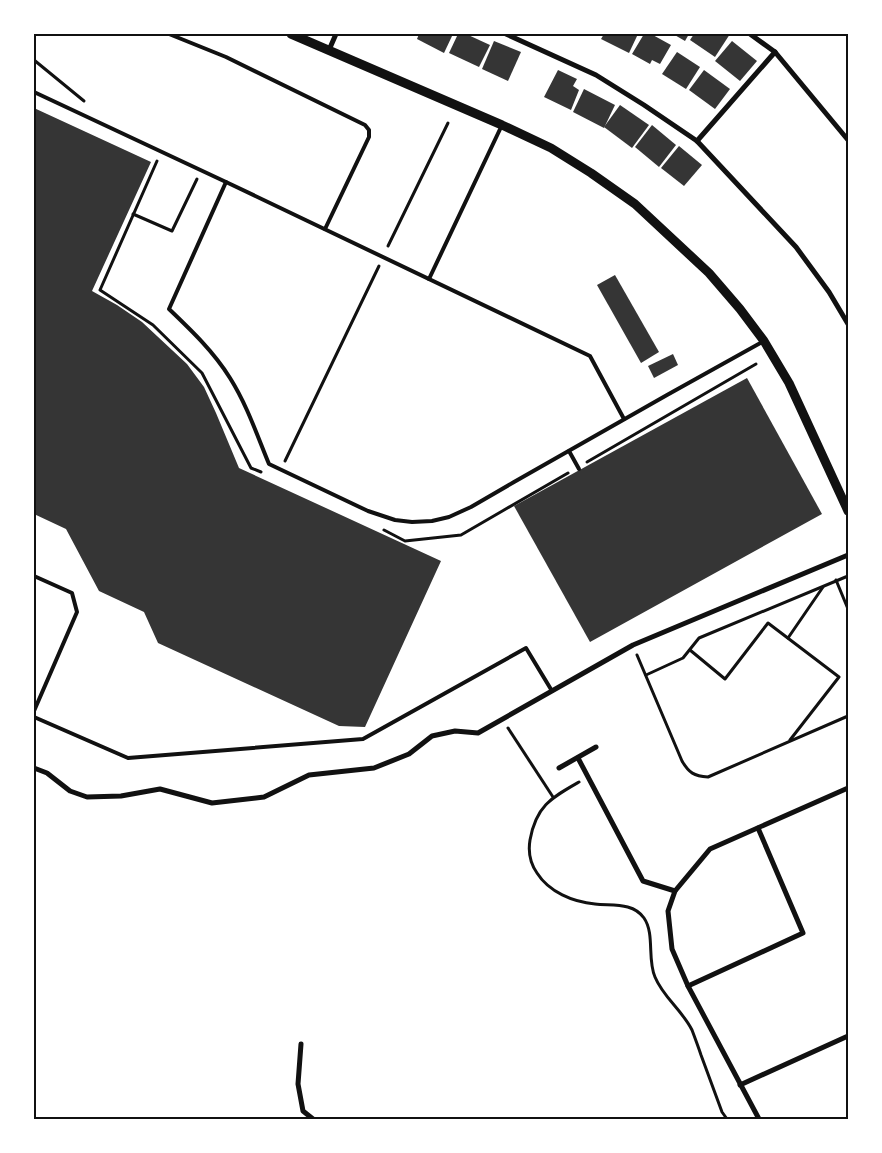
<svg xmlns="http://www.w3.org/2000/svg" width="882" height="1153" viewBox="0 0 882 1153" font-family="'Public Sans',sans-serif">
<rect width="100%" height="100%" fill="#fff"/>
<g fill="#353535">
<path d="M 419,34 L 453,34 L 444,53 L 417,39 Z"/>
<path d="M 458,34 L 466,34 L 490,45 L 479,67 L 449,53 Z"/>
<path d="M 604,34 L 638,34 L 629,53 L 601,39 Z"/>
<path d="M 644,34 L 651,34 L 671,45 L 660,64 L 652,60 L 650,64 L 632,54 Z"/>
<path d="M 673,34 L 689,34 L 685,41 Z"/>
<path d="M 694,34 L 730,34 L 715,57 L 690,40 Z"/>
<path d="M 494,41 L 521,52 L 508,81 L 482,69 Z"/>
<path d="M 732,41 L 757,61 L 740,81 L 715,61 Z"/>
<path d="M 677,52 L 700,67 L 686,89 L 662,74 Z"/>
<path d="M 558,70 L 577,79 L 573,86 L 579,90 L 571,110 L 544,97 Z"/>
<path d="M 704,70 L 730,89 L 715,109 L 689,90 Z"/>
<path d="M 584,89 L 615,105 L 604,128 L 573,112 Z"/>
<path d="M 620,105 L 649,125 L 632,148 L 604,127 Z"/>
<path d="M 34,108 L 151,162 L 92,291 L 117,305 L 142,322 L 187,364 L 204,387 L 216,413 L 239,468 L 441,561 L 365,727 L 339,726 L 158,643 L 144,612 L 99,591 L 66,529 L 34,514 Z"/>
<path d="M 652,125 L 676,145 L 659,167 L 635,147 Z"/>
<path d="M 679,146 L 702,165 L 684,186 L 661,168 Z"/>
<path d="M 615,275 L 659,352 L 641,363 L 597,285 Z"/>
<path d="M 673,354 L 678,365 L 654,378 L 648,366 Z"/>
<path d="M 747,378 L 822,514 L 590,642 L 514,506 Z"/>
</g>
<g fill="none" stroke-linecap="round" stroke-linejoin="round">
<g stroke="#111" stroke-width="3">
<path d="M 34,60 L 84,101"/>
<path d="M 157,161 L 100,290 L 153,325 L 202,373 L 251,468 L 261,472"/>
<path d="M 133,214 L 172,231 L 197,179"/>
<path d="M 388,246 L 448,123"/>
<path d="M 285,461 L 379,266"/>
<path d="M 587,462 L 756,364"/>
<path d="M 384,530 L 405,541 L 461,535 L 568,473"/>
<path d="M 836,580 L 848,609"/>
<path d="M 788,638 L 823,587"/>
<path d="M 690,650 L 725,679 L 768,623 L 839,677 L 790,740"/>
<path d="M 637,655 L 682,761 C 689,773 694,776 708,777 L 848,716"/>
<path d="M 646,675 L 683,658 L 699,638 L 848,576"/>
<path d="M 508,728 L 553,797"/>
<path d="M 579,782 C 551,798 536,806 530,840 C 528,852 530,863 537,873 C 549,892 573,902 595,904 C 612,906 633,902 644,918 C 655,934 647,959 655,977 C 663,997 682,1010 692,1030 C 695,1038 698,1046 701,1055 C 708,1074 715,1093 722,1112 L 727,1119"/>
</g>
<g stroke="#111" stroke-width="4">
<path d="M 169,34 L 226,57 L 365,125 L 369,130 L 369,137 L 325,229"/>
<path d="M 34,92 L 226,182 L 590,356 L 624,419"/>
<path d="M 226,182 L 169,309 C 191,330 214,352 230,378 C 247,405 257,435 269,464 L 368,511 L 395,520 L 412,522 L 432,521 L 449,517 L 471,507 L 514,482 L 667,395 L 764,341"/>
<path d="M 429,279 L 502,125"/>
<path d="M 569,451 L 579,469"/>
<path d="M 34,576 L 72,593 L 77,612 L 34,711"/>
<path d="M 34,717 L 128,758 L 363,739 L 526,648 L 552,691"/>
</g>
<g stroke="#111" stroke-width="5">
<path d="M 506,34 L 596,75 L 644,105 L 697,141 L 796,247 L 829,292 L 848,324"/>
<path d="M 750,34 L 775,52 L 848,140"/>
<path d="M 329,50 L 336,34"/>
<path d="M 697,141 L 775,52"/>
<path d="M 578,758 L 643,881 L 675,891"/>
<path d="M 34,768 L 47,773 L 70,791 L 87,797 L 121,796 L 160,789 L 212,803 L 264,797 L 309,775 L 374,768 L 409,754 L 432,736 L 455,731 L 478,733 L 633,645 L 848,555"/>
<path d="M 559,768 L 596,747"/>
<path d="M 688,986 L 803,933 L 758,828"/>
<path d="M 301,1044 L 298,1084 L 303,1111 L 313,1119"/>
<path d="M 740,1085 L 848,1036"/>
<path d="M 759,1119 L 688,986 L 672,949 L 668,911 L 675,891 L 710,849 L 848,788"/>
</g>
<path stroke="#111" stroke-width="9" d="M 291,34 L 502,125 L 551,148 L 591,173 L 635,204 L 709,273 L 740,309 L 764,341 L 789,383 L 848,511"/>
</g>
<rect width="882" height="1153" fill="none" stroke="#ffffff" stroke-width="70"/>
<rect x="35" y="35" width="812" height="1083" fill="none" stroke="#111" stroke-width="2"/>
</svg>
